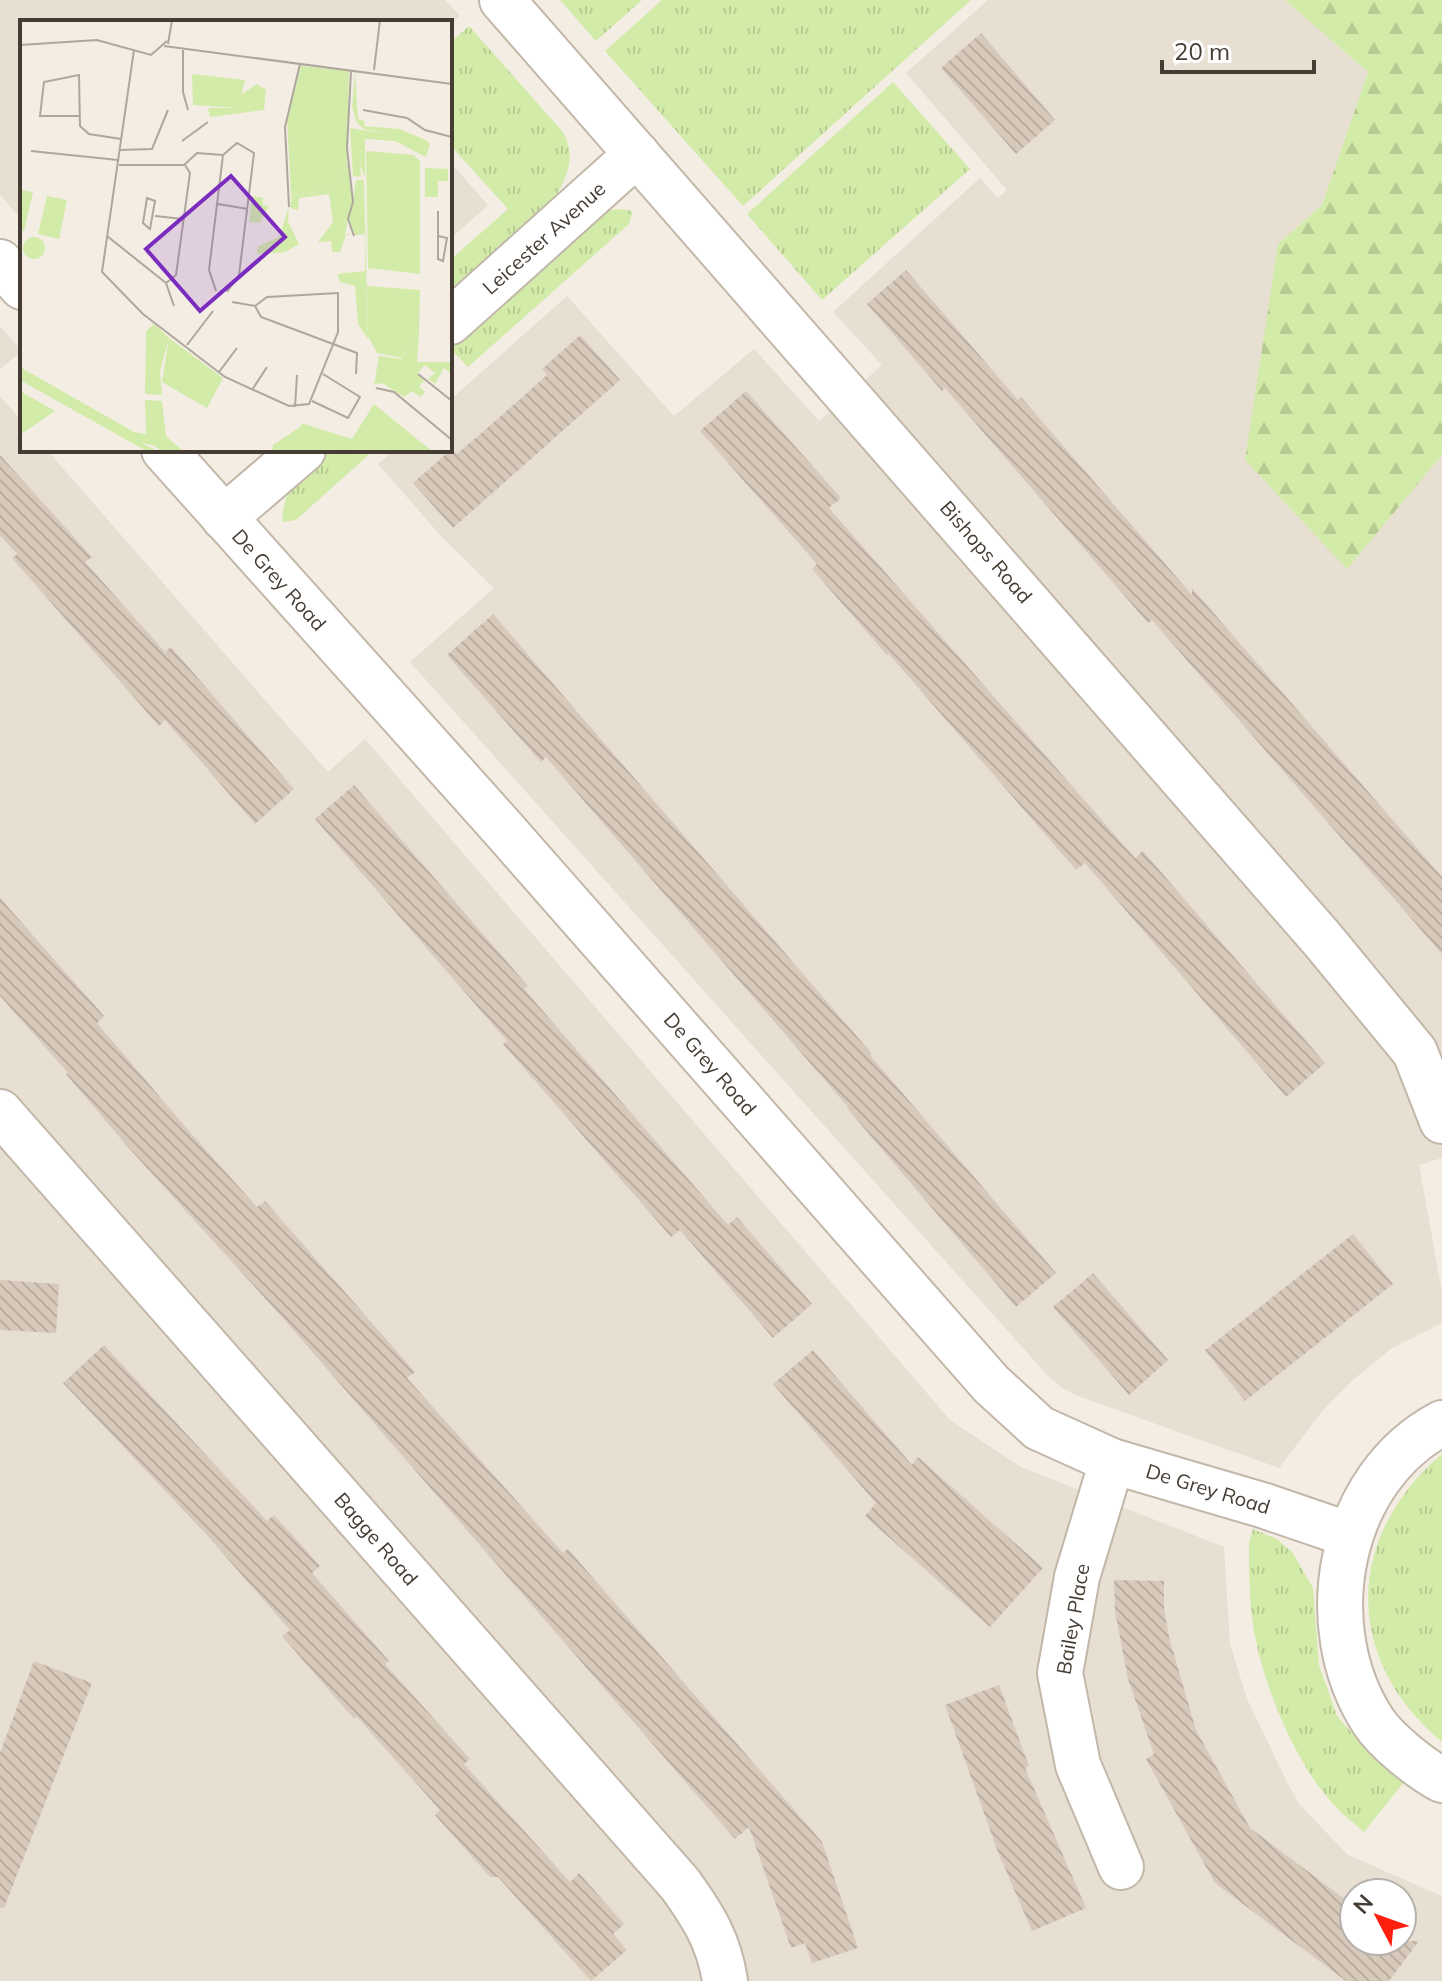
<svg xmlns="http://www.w3.org/2000/svg" width="1442" height="1981" viewBox="0 0 1442 1981" font-family="Mulish,sans-serif">
<defs>
<pattern id="grass-tufts" width="24" height="20" patternUnits="userSpaceOnUse" patternTransform="scale(2)"><rect width="24" height="20" fill="#d3eba9"/><path d="M3 7l-1-3M5 7V3M7 7l1-3M15 17l-1-3M17 17v-4M19 17l1-3" fill="none" stroke="#b6ca92"/></pattern>
<pattern id="forest-firs" width="22" height="20" patternUnits="userSpaceOnUse" patternTransform="scale(2)"><rect width="22" height="20" fill="#d3eba9"/><path d="M5 1l3.5 6h-7zM16 11l3.5 6h-7z" fill="#b6ca92"/></pattern>
<pattern id="building-back-hatch" width="6" height="6" patternUnits="userSpaceOnUse" patternTransform="scale(2)"><rect width="6" height="6" fill="#d8cabb"/><path d="M-1 5l2 2M0 0l6 6M5-1l2 2" fill="none" stroke="#bbaea1"/></pattern>
</defs>
<rect width="100%" height="100%" fill="#f3ede4"/>
<g fill="#e7dfd1" fill-rule="evenodd">
<path d="M 0,0 L 445,0 L 460,16 L 450,25 L 450,22 L 22,22 L 22,220 L 0,195 Z"/>
<path d="M 988,0 L 1285,0 L 1368,72 L 1322,205 L 1278,244 L 1347,568 L 1442,455 L 1442,1158 L 1419,1165 L 1442,1292 L 1442,1323 L 1392,1348 L 1354,1379 L 1323,1410 L 1279,1468 L 1078,1396 L 1062,1388 L 1048,1376 L 410,662 L 494,588 L 441,536 L 378,464 L 394,450 L 450,450 L 450,400 L 567,296 L 674,416 L 754,349 L 819,421 L 882,365 L 833,312 L 980,178 L 998,198 L 1007,190 L 906,73 Z"/>
<path d="M 450,162 L 488,205 L 450,239 Z"/>
<path d="M 0,326 L 22,351 L 0,369 Z"/>
<path d="M 0,396 L 22,421 L 22,450 L 47,450 L 328,772 L 365,739 L 950,1420 L 1021,1467 L 1224,1547 L 1230,1644 L 1247,1699 L 1288,1784 L 1299,1804 L 1348,1855 L 1442,1896 L 1442,1981 L 0,1981 ZM 1354,1893 L 1402,1893 L 1402,1941 L 1354,1941 Z"/>
</g>
<g fill="url(#grass-tufts)">
<path d="M 560,0 L 642,0 L 596,41 Z"/>
<path d="M 662,0 L 971,0 L 743,206 L 605,51 Z"/>
<path d="M 469,26 L 563,132 C 576,156 568,176 555,197 L 564,209 L 450,308 L 450,260 L 508,209 L 450,145 L 450,43 Z"/>
<path d="M 893,82 L 970,169 L 822,300 L 747,214 Z"/>
<path d="M 618,209 L 633,211 L 629,224 L 468,367 L 450,348 L 450,338 L 604,211 Z"/>
<path d="M 325,450 L 374,450 L 296,520 L 282,522 C 284,486 300,472 325,450 Z"/>
<path d="M 1442,1454 L 1442,1742 C 1343,1659 1344,1537 1442,1454 Z"/>
<path d="M 1253,1529 L 1277,1539 L 1293,1553 L 1313,1588 L 1319,1665 L 1337,1716 L 1366,1749 L 1404,1782 L 1364,1832 C 1354,1823 1344,1816 1336,1807 C 1298,1768 1267,1694 1256,1641 C 1249,1609 1249,1574 1249,1542 Z"/>
</g>
<path fill="url(#forest-firs)" d="M 1285,0 L 1442,0 L 1442,455 L 1347,569 L 1245,460 L 1278,244 L 1322,205 L 1368,72 Z"/>
<g fill="url(#building-back-hatch)">
<path d="M 981,33 L 1055,120 L 1016,154 L 941,68 Z"/>
<path d="M 906,270 L 1018,400 L 1021,397 L 1192,595 L 1192,588 L 1442,877 L 1442,954 L 1152,620 L 1148,623 L 945,388 L 942,391 L 867,304 Z"/>
<path d="M 580,335 L 620,380 L 453,528 L 413,483 L 452,449 L 457,454 L 502,415 L 547,375 L 542,369 Z"/>
<path d="M 746,391 L 841,498 L 829,508 L 1135,858 L 1143,851 L 1325,1063 L 1286,1097 L 1085,863 L 1076,870 L 889,654 L 887,655 L 812,569 L 817,564 L 700,431 Z"/>
<path d="M 0,455 L 92,557 L 85,562 L 165,652 L 171,647 L 294,789 L 255,824 L 165,720 L 159,726 L 12,558 L 17,554 L 0,535 Z"/>
<path d="M 493,614 L 872,1054 L 870,1055 L 1056,1273 L 1016,1307 L 847,1108 L 848,1107 L 546,757 L 541,762 L 447,655 Z"/>
<path d="M 354,785 L 528,986 L 524,989 L 728,1225 L 737,1217 L 812,1304 L 773,1338 L 680,1230 L 671,1237 L 503,1044 L 507,1041 L 315,819 Z"/>
<path d="M 0,898 L 104,1016 L 97,1023 L 188,1130 L 257,1207 L 265,1201 L 415,1372 L 407,1378 L 563,1553 L 568,1549 L 822,1842 L 858,1948 L 812,1963 L 805,1943 L 791,1948 L 749,1827 L 735,1839 L 282,1317 L 127,1146 L 66,1074 L 68,1073 L 0,996 Z"/>
<path d="M 1353,1234 L 1393,1284 L 1245,1401 L 1205,1350 Z"/>
<path d="M 1093,1273 L 1168,1360 L 1129,1395 L 1053,1307 Z"/>
<path d="M 0,1280 L 59,1284 L 56,1333 L 0,1330 Z"/>
<path d="M 104,1345 L 267,1521 L 274,1515 L 297,1540 L 320,1566 L 312,1573 L 389,1661 L 385,1664 L 470,1759 L 464,1764 L 570,1882 L 579,1873 L 624,1924 L 613,1934 L 627,1950 L 591,1981 L 498,1877 L 490,1877 L 435,1815 L 440,1810 L 357,1717 L 354,1719 L 282,1636 L 290,1630 L 205,1533 L 63,1383 Z"/>
<path d="M 813,1350 L 912,1465 L 918,1457 L 1043,1568 L 990,1627 L 865,1516 L 876,1503 L 773,1384 Z"/>
<path d="M 1114,1580 L 1164,1581 L 1164,1608 L 1169,1637 L 1196,1730 L 1250,1828 L 1354,1906 L 1354,1941 L 1419,1941 L 1389,1981 L 1346,1981 L 1215,1883 L 1146,1759 L 1154,1754 L 1128,1679 L 1115,1611 Z"/>
<path d="M 34,1661 L 92,1683 L 4,1908 L 0,1907 L 0,1753 Z"/>
<path d="M 999,1685 L 1029,1766 L 1025,1768 L 1086,1908 L 1032,1931 L 998,1852 L 945,1705 Z"/>
</g>
<g fill="none" stroke-linecap="round" stroke-linejoin="round">
<defs>
<g id="minor">
<path d="M 502,0 L 1322,939 L 1415,1052 L 1442,1121"/>
<path d="M 0,262 L 22,287"/>
<path d="M 450,322 L 637,154"/>
<path d="M 164,450 L 498,823 L 991,1384 L 1039,1428 L 1112,1461 L 1262,1505 L 1350,1535"/>
<path d="M 224,518 L 303,450"/>
<path d="M 0,1112 L 680,1884 C 703,1916 719,1941 725,1981"/>
<path d="M 1442,1423 C 1338,1478 1311,1625 1373,1721 C 1386,1741 1421,1769 1442,1780"/>
<path d="M 1112,1461 L 1077,1577 L 1060,1673 L 1078,1765 L 1121,1867"/>
</g>
</defs>
<use href="#minor" stroke="#c2b7a9" stroke-width="48"/>
<use href="#minor" stroke="#fff" stroke-width="44"/>
</g>
<g text-anchor="middle" stroke-width="6" stroke-linejoin="round" paint-order="stroke">
<g font-size="20" fill="#453d33" stroke="#fff">
<text transform="translate(544 238) rotate(-42)" y="7">Leicester Avenue</text>
<text transform="translate(986 552) rotate(49)" y="7">Bishops Road</text>
<text transform="translate(279 580) rotate(48)" y="7">De Grey Road</text>
<text transform="translate(710 1064) rotate(49)" y="7">De Grey Road</text>
<text transform="translate(1208 1489) rotate(17)" y="7">De Grey Road</text>
<text transform="translate(376 1539) rotate(49)" y="7">Bagge Road</text>
<text transform="translate(1073 1619) rotate(-80)" y="7">Bailey Place</text>
</g>
</g>
<g transform="translate(20 20)">
<rect width="432" height="432" fill="#f3ede4"/>
<path d="M 281,46 L 329,51 L 327,141 L 311,170 L 271,175 L 267,98 ZM 405,148 L 428,149 L 428,161 L 418,161 L 418,177 L 405,177 ZM 232,176 L 243,178 L 243,185 L 249,186 L 240,203 L 229,202 ZM 399,314 L 397,342 L 432,342 L 432,354 L 424,348 L 415,364 L 408,359 L 415,353 L 405,345 L 397,354 L 404,361 L 399,366 L 405,372 L 400,377 L 392,371 L 384,377 L 362,363 L 354,365 L 359,336 L 381,339 ZM 149,318 L 203,358 L 187,388 L 142,362 Z" fill="#d3eba9"/>
<path d="M 335,52 L 338,99 L 345,101 L 344,106 L 379,109 L 406,120 L 410,124 L 406,137 L 375,121 L 345,119 L 345,157 L 340,145 L 341,157 L 333,156 L 330,108 L 369,114 L 344,109 L 337,103 L 332,87 ZM 237,64 L 246,70 L 244,90 L 190,97 L 188,88 L 173,88 L 217,88 L 219,76 ZM 327,141 L 333,178 L 336,160 L 344,160 L 348,319 L 338,304 L 335,266 L 320,262 L 317,254 L 345,251 L 345,214 L 335,215 L 328,198 L 325,217 L 326,214 L 334,215 L 326,215 L 320,232 L 312,232 L 311,221 L 298,222 L 313,202 L 309,174 L 279,178 L 278,190 L 270,188 L 272,175 L 311,170 ZM 269,187 L 268,201 L 279,224 L 265,232 L 237,234 L 238,226 L 259,217 ZM 134,304 L 149,318 L 140,351 L 142,375 L 125,374 L 126,311 ZM 0,347 L 114,412 L 126,414 L 125,380 L 142,381 L 146,416 L 164,432 L 143,432 L 133,425 L 121,423 L 140,432 L 128,432 L 0,360 ZM 0,371 L 35,391 L 0,415 ZM 354,384 L 413,432 L 252,432 L 253,425 L 280,407 L 280,411 L 281,403 L 332,419 Z" fill="#d3eba9"/>
<path d="M 172,54 L 225,60 L 218,88 L 173,85 ZM 346,131 L 394,135 L 400,142 L 400,254 L 348,248 Z" fill="#d3eba9"/>
<path d="M 347,266 L 400,270 L 399,314 L 381,338 L 357,333 L 348,316 Z" fill="#d3eba9"/>
<path d="M 0,170 L 13,172 L 4,211 L 0,210 ZM 27,176 L 47,180 L 39,219 L 18,214 ZM3 228a11 11 0 1 1 22 0a11 11 0 1 1-22 0Z" fill="#d3eba9"/>
<path fill="none" stroke="#ada79d" stroke-width="2" d="M 148,24 L 152,0M 0,25 L 77,20 L 131,35 L 147,21M 144,26 L 432,64M 114,30 L 82,252 L 123,294 L 205,357 L 269,386 L 289,384 L 318,312 L 318,273 L 247,277 L 235,286 L 212,282M 163,30 L 163,72 L 168,90M 354,50 L 360,0M 331,51 L 327,128 L 333,182 L 328,199 L 334,216M 343,90 L 387,98 L 405,110 L 432,117M 59,96 L 20,96 L 24,62 L 59,55 L 60,106 L 69,114 L 101,119M 162,121 L 188,102M 99,130 L 132,129 L 148,90M 11,131 L 98,140M 99,145 L 164,145M 164,145 L 177,133 L 203,135 L 217,123 L 234,133 L 219,255 L 207,272M 127,178 L 135,181 L 130,209 L 123,203 ZM 198,184 L 228,189M 269,187 L 265,107 L 280,44M 418,191 L 418,239 L 423,241 L 427,218 L 418,216M 135,196 L 163,199M 87,216 L 146,263M 146,263 L 156,255 L 170,153 L 165,145M 146,263 L 154,286M 196,271 L 189,250 L 203,135M 235,286 L 241,297 L 337,333 L 336,354M 167,325 L 193,291M 199,352 L 217,328M 398,354 L 432,381M 356,368 L 374,372 L 432,420M 232,370 L 247,347M 292,381 L 328,398 L 340,377 L 303,354M 275,387 L 277,355"/>
<path fill="#7b2cbf" fill-opacity="0.15" stroke="#7b2cbf" stroke-width="4" d="M 211,156 L 265,217 L 180,291 L 126,229 Z"/>
<rect width="432" height="432" fill="none" stroke="#453d33" stroke-width="4"/>
</g>
<g transform="translate(1378 1917) rotate(311)"><circle r="38" fill="#ffffff" stroke="#b5b1ad" stroke-width="2"/>
<path d="M0-6L14 30L0 20L-14 30Z" fill="#ff1f0f"/>
<text y="-12" font-size="22" font-weight="bold" text-anchor="middle" fill="#453d33">N</text>
</g>
<path d="M1162 60v12h152v-12" fill="none" stroke="#453d33" stroke-width="4"/>
<text x="1174" y="60" font-size="24" fill="#453d33" stroke="#ffffff" stroke-width="6" paint-order="stroke">20 m</text>
</svg>
